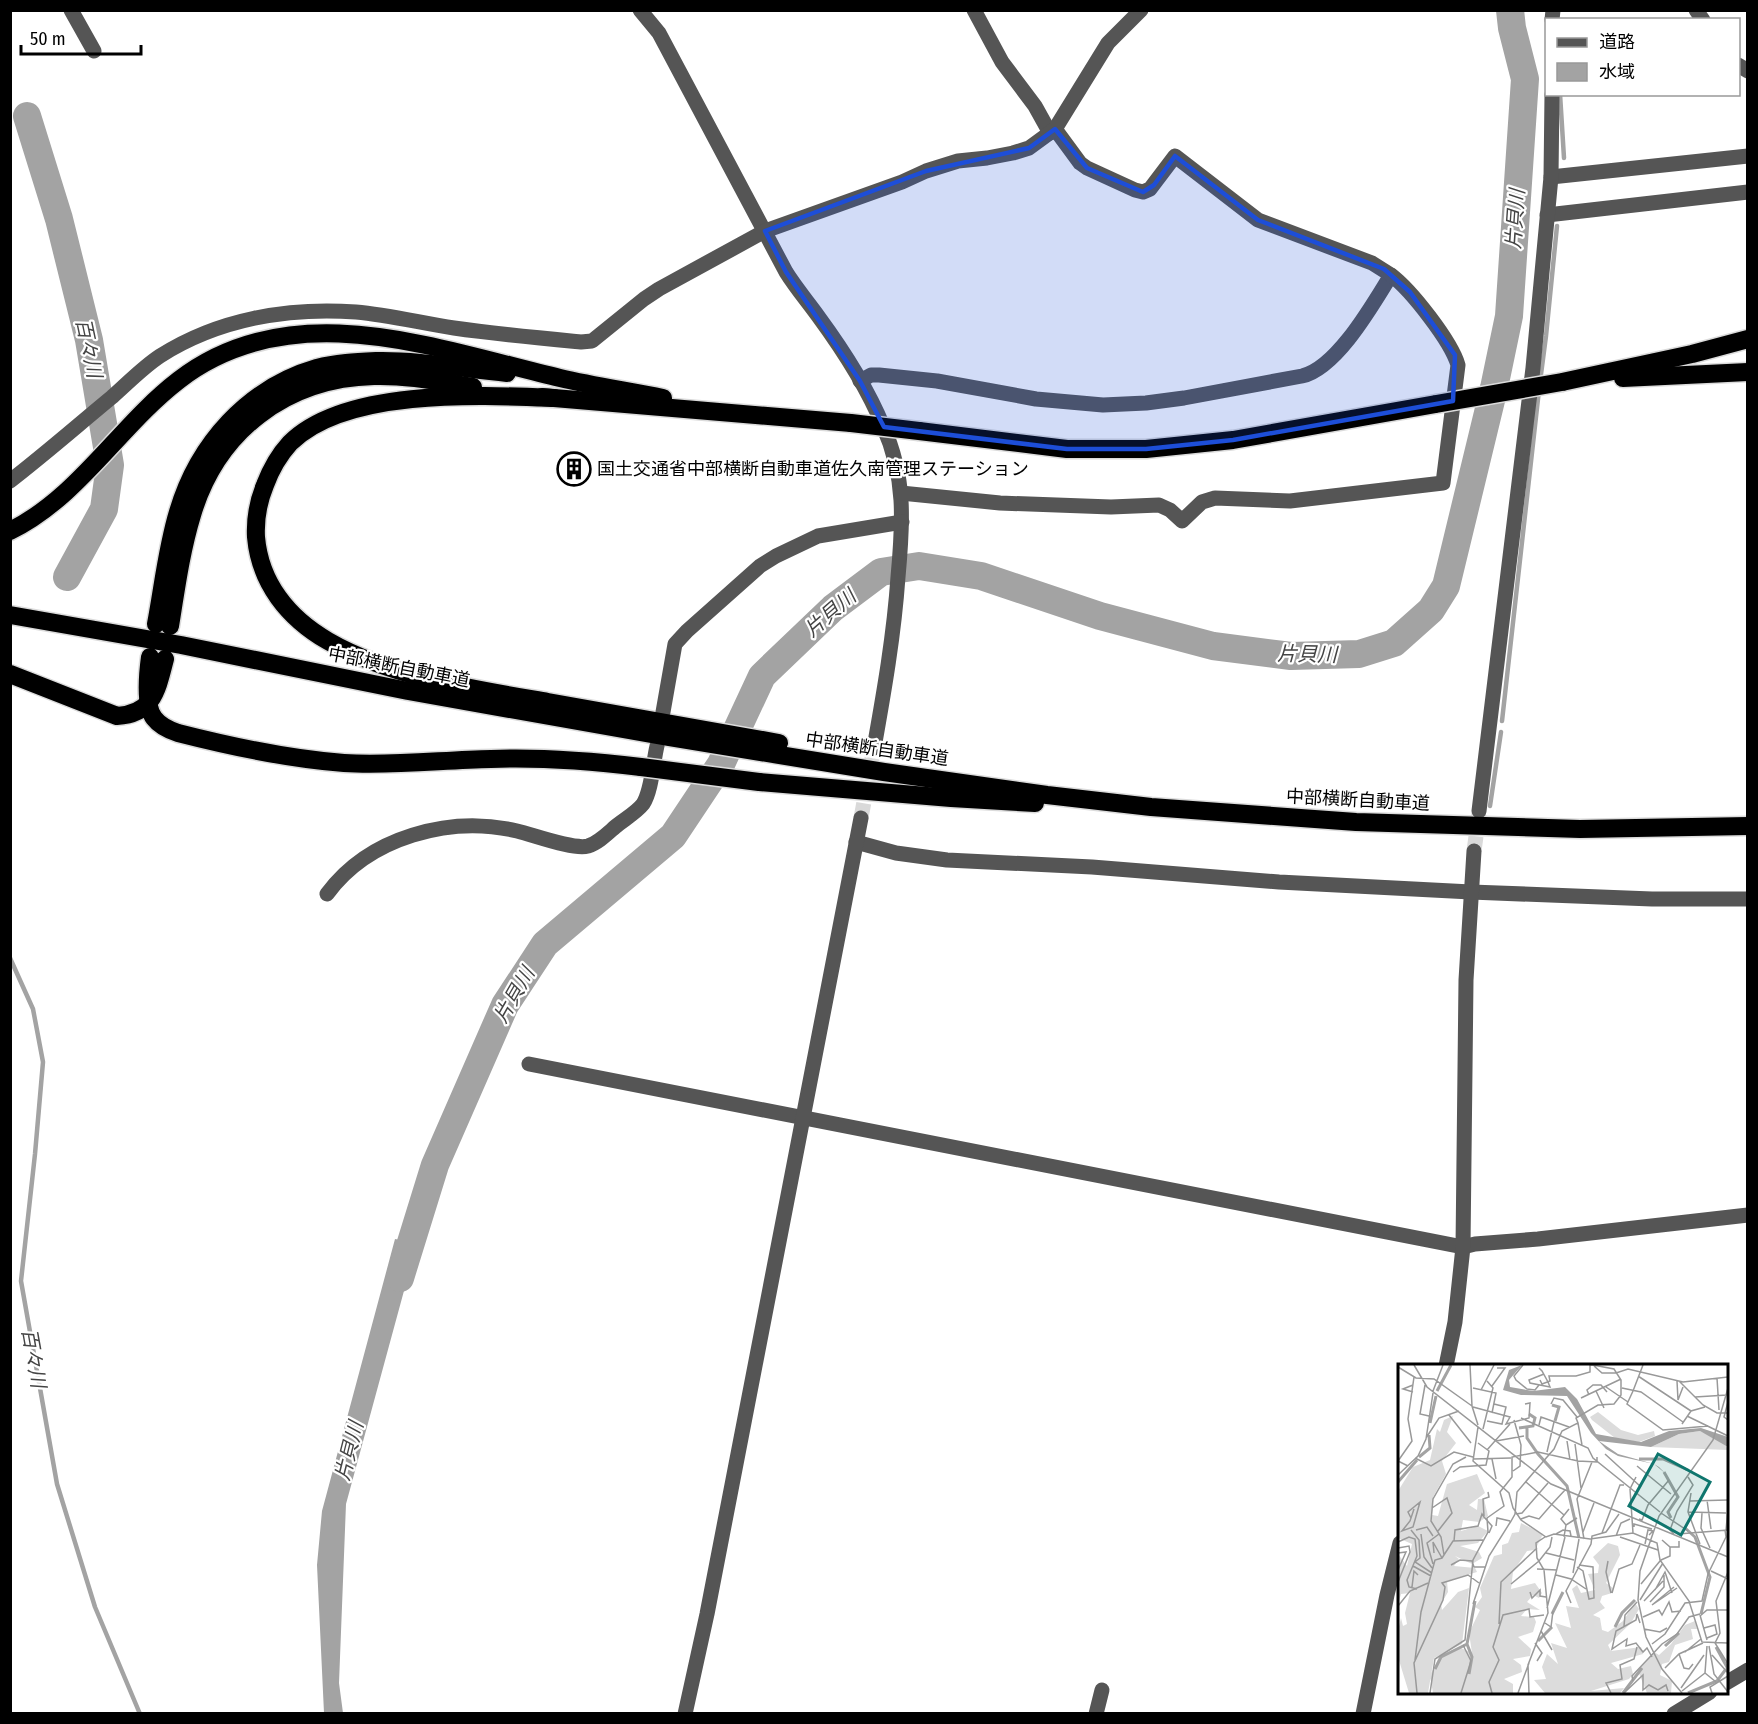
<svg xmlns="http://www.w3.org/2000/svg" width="1758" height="1724" viewBox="0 0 1758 1724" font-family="'Fira Sans Condensed','Noto Sans JP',sans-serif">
<rect width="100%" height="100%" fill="#fff"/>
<path fill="#a3a3a3" d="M 395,1239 L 417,1243 L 346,1504 L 339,1683 L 343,1713 L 324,1713 L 317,1565 L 322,1511 Z"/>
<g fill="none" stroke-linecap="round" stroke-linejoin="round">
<g stroke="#a3a3a3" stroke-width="4.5">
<path d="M 1560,94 L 1564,158"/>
<path d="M 1540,382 L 1546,336 L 1557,226"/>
<path d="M 1502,721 L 1539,390"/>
<path d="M 1490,806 L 1501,732"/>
<path d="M 10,958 L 33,1009 L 43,1062 L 35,1154 L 21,1281 L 57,1484 L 95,1607 L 140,1714"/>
</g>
<g stroke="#a3a3a3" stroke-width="28">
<path d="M 27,116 L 59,219 L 89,340 L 110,465 L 104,509 L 67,577"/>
<path d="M 400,1278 L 435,1165 L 505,1005 L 545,944 L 673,836 L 721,764 L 762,676 L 833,608 L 881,572 L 919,566 L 981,576 L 1100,616 L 1213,646 L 1291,656 L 1359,654 L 1394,643 L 1431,610 L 1446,586 L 1494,388 L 1509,316 L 1525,79 L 1512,28 L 1510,10"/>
</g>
<g stroke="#d9d9d9" stroke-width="15" stroke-dasharray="15 8" stroke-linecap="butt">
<path d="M 861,818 L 874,748"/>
<path d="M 1474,851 L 1479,814"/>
</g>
<defs>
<g id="highway">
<path d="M 1623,378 L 1748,372"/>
<path d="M 1562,382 L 1692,354 L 1748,339"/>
<path d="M 542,397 L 851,423"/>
<path d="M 554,398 C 481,395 345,388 290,443 C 279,455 271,469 265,485 C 258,502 255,518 256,537 C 260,583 288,618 328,641 C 390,677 478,690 548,702 C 625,716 702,730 779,743"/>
<path d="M 919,431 L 1067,449 L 1146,449 L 1233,440 L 1436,404"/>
<path d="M 10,531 C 79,497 119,426 179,380 C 292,293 437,349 560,378 C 594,386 629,391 663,398"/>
<path d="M 10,615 L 181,645 L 408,691 L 668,737 L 884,772 L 1047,795 L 1151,807 L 1356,822 L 1580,829 L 1748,826"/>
<path d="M 156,624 C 163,587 167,548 178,512 C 198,444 248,388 317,368 C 336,363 356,362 376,361 C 418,360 465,369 507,373"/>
<path d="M 170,626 C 176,589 181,551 192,515 C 217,431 286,378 374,376 C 407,375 441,382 473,387"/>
<path d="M 150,657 C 148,672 144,705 154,718 C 160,726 169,730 178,733 C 233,747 288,759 344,763 C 393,766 442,760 491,759 C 541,757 591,761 641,767"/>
<path d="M 10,674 L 117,716 C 153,714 157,690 165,659"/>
<path d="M 759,782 L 951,798 L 1035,803"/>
</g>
</defs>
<use href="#highway" stroke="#dbdbdb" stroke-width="21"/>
<g stroke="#555" stroke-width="15">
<path d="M 71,10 L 94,51"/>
<path d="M 640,10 L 659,33 L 786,272 C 796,288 808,302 818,316 C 843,350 867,387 883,426 C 906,477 903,523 898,577 C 894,635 884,692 874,748"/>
<path d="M 974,10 L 1002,62 L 1035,106 L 1050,133"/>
<path d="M 1696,10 L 1703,20"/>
<path d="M 1552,20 L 1553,10"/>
<path d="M 1738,65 L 1748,71"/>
<path d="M 1551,177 L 1748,156"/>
<path d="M 1547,215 L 1748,192"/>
<path d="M 860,381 L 871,375 L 879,375 L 937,381 L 1036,399 L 1103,405 L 1146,403 L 1184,398 L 1302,376 C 1337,368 1373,304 1391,275 L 1372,263 L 1258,220 L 1175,156 L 1150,189 L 1143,192 L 1135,190 L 1087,168 L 1080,163 L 1055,129"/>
<path d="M 10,481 C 45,454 78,425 112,397 C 128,383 142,368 160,356 C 218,319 288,307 356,312 C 389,315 421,323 454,328 C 496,334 539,338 581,342 L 592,341 L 644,299 L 659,289 L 765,231 L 902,182 L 926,171 L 958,161 L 987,158 L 1013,153 L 1029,148 L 1055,129 L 1108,43 L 1141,10"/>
<path d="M 901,493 L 1000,503 L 1111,507 L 1159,505 L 1170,510 L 1182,521 L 1202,502 L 1215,498 L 1290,501 L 1443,483 L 1458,365 C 1451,341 1411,290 1391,275"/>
<path d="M 663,712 L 675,644 L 687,631 L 760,566 L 776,556 L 818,536 L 902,522"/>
<path d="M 1479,811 L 1533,368 L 1551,177 L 1552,94"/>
<path d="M 856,842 L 896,853 L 947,860 L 1092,867 L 1279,882 L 1471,892 L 1652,899 L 1748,899"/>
<path d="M 327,894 C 369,837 450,815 517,831 C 534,835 573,850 588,846 C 598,843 607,834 615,827 C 623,820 636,813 643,804 C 652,790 653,762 657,746"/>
<path d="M 529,1064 L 1463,1247 L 1475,1244 L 1538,1239 L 1748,1215"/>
<path d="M 1446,1366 L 1455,1322 L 1463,1247 L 1466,980 L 1474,851"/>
<path d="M 1726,1683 L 1748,1670"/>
<path d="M 685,1714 L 707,1614 L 861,818"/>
<path d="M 1096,1714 L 1102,1690"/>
<path d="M 1363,1714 L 1387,1595 L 1400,1543"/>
<path d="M 1674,1714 L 1710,1692"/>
</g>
<use href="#highway" stroke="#000" stroke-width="18"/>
<defs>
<g id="highway-bridge">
<path d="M 1436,404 L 1562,382"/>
<path d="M 851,423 L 919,431"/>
<path d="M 641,767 L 759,782"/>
</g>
</defs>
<use href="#highway-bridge" stroke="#dbdbdb" stroke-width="21" stroke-linecap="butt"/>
<use href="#highway-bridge" stroke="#000" stroke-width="18"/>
</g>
<path fill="#1d4ed8" fill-opacity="0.2" stroke="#1d4ed8" stroke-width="4.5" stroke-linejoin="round" d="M 1055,129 L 1087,168 L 1143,192 L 1154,185 L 1175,156 L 1258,220 L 1384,269 L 1410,292 L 1455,355 L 1453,401 L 1233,440 L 1146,449 L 1067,449 L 884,427 L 860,381 L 786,272 L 765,231 L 926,171 L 1029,148 Z"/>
<defs>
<symbol id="building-ring" viewBox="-11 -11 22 22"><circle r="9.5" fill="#fff" stroke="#000" stroke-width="1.5"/><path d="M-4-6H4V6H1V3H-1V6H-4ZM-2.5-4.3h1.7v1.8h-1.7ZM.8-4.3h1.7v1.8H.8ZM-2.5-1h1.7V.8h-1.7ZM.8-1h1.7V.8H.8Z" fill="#000"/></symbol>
</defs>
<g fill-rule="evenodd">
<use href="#building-ring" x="555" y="450" width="38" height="38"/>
</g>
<g text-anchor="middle" stroke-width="4.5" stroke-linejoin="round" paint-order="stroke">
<g font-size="18" fill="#000" stroke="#fff" text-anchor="start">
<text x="597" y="475">国土交通省中部横断自動車道佐久南管理ステーション</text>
</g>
<g font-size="18" fill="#000" stroke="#fff">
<text transform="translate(399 667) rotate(11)" y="6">中部横断自動車道</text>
<text transform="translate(877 749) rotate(8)" y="6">中部横断自動車道</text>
<text transform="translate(1358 800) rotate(3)" y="6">中部横断自動車道</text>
</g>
<g font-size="20" font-style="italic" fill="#444" stroke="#fff">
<text transform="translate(1515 219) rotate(-86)" y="7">片貝川</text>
<text transform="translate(89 348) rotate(78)" y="7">百々川</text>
<text transform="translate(830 613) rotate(-41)" y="7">片貝川</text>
<text transform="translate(1307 654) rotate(1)" y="7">片貝川</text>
<text transform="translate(514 995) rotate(-60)" y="7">片貝川</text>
<text transform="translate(34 1358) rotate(80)" y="7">百々川</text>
<text transform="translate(349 1451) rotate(-76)" y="7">片貝川</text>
</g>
</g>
<g transform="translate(1398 1364)">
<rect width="330" height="330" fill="#fff"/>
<path d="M 200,48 L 223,66 L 240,71 L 256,67 L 257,72 L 241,78 L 217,74 L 194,56 L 192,53 ZM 55,52 L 49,68 L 58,79 L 44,97 L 48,110 L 35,133 L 34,151 L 40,152 L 49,120 L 79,110 L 87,129 L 71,141 L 79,146 L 80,135 L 86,135 L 90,152 L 81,158 L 65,156 L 63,167 L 80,162 L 90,167 L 80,179 L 62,182 L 81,188 L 84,194 L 74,200 L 57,192 L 61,195 L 56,202 L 77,204 L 79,208 L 49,217 L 50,228 L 43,240 L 44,246 L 60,228 L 71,224 L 64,280 L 36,294 L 30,329 L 11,329 L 0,293 L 0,267 L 3,254 L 5,262 L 9,260 L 7,249 L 12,229 L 3,230 L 0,241 L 0,190 L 9,202 L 14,180 L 0,174 L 0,127 L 15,103 L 32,96 L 39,65 L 42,68 L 46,56 ZM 302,67 L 326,78 L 330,86 L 253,83 L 281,70 ZM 123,159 L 145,170 L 137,186 L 129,187 L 115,208 L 113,225 L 137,219 L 144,229 L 141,234 L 135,231 L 129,238 L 142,246 L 129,245 L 123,252 L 136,253 L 138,258 L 135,268 L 120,273 L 133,285 L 132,292 L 115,295 L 123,301 L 124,308 L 106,315 L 115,320 L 115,329 L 35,329 L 32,312 L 42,291 L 63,284 L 74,289 L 71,269 L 82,246 L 77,243 L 84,233 L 82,224 L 96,192 L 104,190 L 104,181 L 110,179 L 114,169 L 121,168 ZM 210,179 L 220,182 L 222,191 L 208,219 L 215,224 L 214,229 L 204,232 L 202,238 L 207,244 L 195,251 L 202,254 L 204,266 L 210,268 L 225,257 L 237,239 L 241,245 L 233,259 L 210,281 L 213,287 L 243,283 L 245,290 L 213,299 L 220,305 L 233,302 L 235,310 L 231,315 L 193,327 L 226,324 L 222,329 L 147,329 L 136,316 L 148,315 L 144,303 L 149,290 L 160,300 L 153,279 L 169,284 L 157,259 L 173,264 L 168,242 L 181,244 L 174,225 L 179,221 L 183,229 L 197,226 L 190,210 L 200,209 L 201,201 L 195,193 ZM 297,257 L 299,265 L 293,265 L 295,275 L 277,281 L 271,298 L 264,300 L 262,311 L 274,317 L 273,329 L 249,329 L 240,307 L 256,288 L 261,291 L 273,280 L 287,261 Z" fill="#dcdcdc"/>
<path d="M 124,1 L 111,16 L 112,23 L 135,27 L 167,23 L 179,35 L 198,70 L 243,78 L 271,67 L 303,64 L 330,73 L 330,83 L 302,67 L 281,70 L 253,83 L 201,77 L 220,90 L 256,100 L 261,103 L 268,110 L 256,100 L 220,92 L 208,85 L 193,69 L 169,32 L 123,31 L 105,26 L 111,6 Z" fill="#a3a3a3"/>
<path fill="none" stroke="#a3a3a3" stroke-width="3" d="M 39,27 L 53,1M 154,41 L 161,43 L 157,57M 32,59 L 38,32M 129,63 L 129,74 L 140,90 L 169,122 L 181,174M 121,64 L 135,62 L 137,54 L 131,50M 21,93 L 32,84 L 31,71M 241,95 L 265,95 L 290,106M 266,108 L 280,133 L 270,148 L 273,154M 0,118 L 19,96M 286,163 L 297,173 L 312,213 L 303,250M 154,250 L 165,228M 217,263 L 224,249 L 237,236M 140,277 L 154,263M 69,280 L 74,293 L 71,310M 267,282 L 281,269M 318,283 L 330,305M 37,305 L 43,293 L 69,280 L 77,237M 225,329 L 244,304M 290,329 L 319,317 L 328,305"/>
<path fill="none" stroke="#999" stroke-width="1.5" d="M 16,1 L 29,23 L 153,120 L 330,193M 72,1 L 74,42 L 80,61M 125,1 L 116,12 L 118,16 L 129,25 L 137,26 L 141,21M 196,2 L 204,9 L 218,9M 0,3 L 18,14 L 36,15 L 74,42M 141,4 L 144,7 L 150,18 L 152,23 L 132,19 L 131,16 L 146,10M 218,9 L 230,5 L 285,18 L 330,13M 240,12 L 293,47M 319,14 L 321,46M 142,16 L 144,20 L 152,17 L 151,12 L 178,12 L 192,8 L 192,1 L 195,1M 279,17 L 280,36 L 285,23M 281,17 L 305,41 L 319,49 L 330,49M 15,21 L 5,25 L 15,28M 27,21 L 22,50 L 31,52M 94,22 L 107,4 L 99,4M 208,23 L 230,38M 75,24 L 98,29 L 94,49M 224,24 L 243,28 L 285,58M 83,26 L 96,1M 35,27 L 45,1M 198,27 L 206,44M 235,27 L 229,40 L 265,66 L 310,62M 235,27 L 245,1M 191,31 L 189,26 L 195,21 L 203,21 L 209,28M 297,33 L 329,31M 183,34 L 223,15M 330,38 L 326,53 L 330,56M 153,40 L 156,34 L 165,36 L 179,53M 75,43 L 112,53 L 108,60 L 131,54 L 132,39 L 127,40M 51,51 L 73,79M 289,52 L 330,72M 123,54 L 190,84 L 195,94 L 262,148M 89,57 L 104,60 L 108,43 L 96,40M 180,59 L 184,81M 284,60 L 293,47 L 307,43M 141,61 L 143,53 L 171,63M 80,63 L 75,97 L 111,129 L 115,144 L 123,156 L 148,173 L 156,170 L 192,175 L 235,169 L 259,179 L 262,196 L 291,237 L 304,278 L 330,279M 85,65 L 95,24 L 89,17M 28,74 L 41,54 L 61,47M 98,77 L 126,72M 169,77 L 172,96M 177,80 L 183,124M 89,86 L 112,60M 149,88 L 156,58M 207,90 L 243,123M 17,94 L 33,102 L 56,88 L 75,93M 75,95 L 113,94M 94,95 L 98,115M 10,102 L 0,97 L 14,77 L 10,55 L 16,13M 239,102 L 273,130M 115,107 L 122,102 L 123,81 L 116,56M 55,108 L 62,103 L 88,101 L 91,87 L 80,79M 136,108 L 156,85 L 164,67 L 180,59 L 178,54 L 200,41 L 216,40 L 223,31 L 223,16 L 216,5 L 195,1M 0,111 L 20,92 L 28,75 L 35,29M 128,118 L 166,151M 293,129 L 290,148 L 302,180M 309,136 L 313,165M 292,137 L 330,136M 154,140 L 167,126M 34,144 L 49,134 L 54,149 L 40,167M 290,148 L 328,149M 263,149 L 290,167M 304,149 L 303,164 L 312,184M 118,150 L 124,149 L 150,119M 86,152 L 85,135 L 91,133 L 90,128M 86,153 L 94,162 L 91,169M 13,154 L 10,148 L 22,138 L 15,163 L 4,167 L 12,157 L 16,145M 123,155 L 131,152 L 141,155 L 154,140M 241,155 L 244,156 L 250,141 L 271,116M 112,159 L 117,150 L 119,128 L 136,108M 168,161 L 163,155 L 171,145M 98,162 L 99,154 L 112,157M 236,163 L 236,160 L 254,165M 13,166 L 21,176 L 22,194 L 17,198 L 34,209M 18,166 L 29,163 L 35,172M 328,166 L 330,145M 185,168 L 196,139M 204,169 L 222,121 L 226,121M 235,169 L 232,125 L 238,113M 23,170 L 26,193 L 34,204M 158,170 L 165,166 L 172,167 L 173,172M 276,170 L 272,166 L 279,147 L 295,121 L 290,113M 280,170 L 330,166M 218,172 L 223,159 L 232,155M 166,173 L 168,161 L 179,154M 222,173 L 260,186M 186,175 L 179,135 L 194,98M 264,176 L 272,183 L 281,183 L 281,177M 56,177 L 57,166 L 80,162 L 84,150 L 86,153M 0,178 L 11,173 L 17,175 L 19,192 L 9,216 L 11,223 L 19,225M 247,180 L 250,166 L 255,167 L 251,171M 0,184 L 11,182 L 12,188 L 0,218M 0,189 L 8,188 L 0,206M 36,189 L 35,178 L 44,194M 148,189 L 176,196M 46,191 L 43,173 L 33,157 L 35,135 L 55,100 L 68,93M 263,196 L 272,192 L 272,183M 141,197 L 152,183 L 154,173M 210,197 L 208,208 L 213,229M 35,200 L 29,179 L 41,170M 53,201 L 62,196 L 74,197 L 76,203 L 87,203M 15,202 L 33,212M 179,203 L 185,207 L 191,235 L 196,234 L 195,203 L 181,201M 139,205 L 159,206M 313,207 L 330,215M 330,208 L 318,237 L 322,269 L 317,279 L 330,300M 175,209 L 181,175M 158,211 L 173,215 L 188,225M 113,220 L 141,197M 243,220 L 262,197M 14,223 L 16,207 L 20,211M 257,226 L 267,208 L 274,229M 132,228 L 134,234 L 142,226 L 142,232 L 148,233M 214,229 L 221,205 L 234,200 L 242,181M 242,236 L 265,199M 246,237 L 265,217M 252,238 L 266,223 L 266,211M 173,239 L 168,227 L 193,180 L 194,172 L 208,168 L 221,150M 75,240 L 91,192 L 113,157M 254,241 L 279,224M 254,241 L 276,223M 0,242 L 12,227 L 30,219M 149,244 L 167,173M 302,251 L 309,276M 302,252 L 309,246 L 330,246M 245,253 L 261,246 L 264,251 L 271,238 L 274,248 L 283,247M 147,259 L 153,263 L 155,247M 242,259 L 239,250 L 238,256 L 218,267 L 214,285 L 229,275 L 228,282 L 238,279 L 245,288 L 249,284 L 254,293M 101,260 L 103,218 L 139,184M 226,262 L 227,251 L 239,238M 306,264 L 317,261 L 319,270 L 309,274M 246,265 L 262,268 L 269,264M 143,267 L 154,286M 137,279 L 144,289 L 139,297M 254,280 L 267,270 L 287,239 L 304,237 L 310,210 L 328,173 L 327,166M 309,282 L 307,309 L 318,318M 311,282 L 316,310 L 330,328M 287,288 L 303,275M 281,290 L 286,304 L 291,305 L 295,300M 314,291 L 330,309M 17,296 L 23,248 L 37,196 L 44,194 L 55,177 L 85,176M 267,304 L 281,290 L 305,279M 235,317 L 234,312 L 264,280 L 279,270 L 291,253 L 302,250M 283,324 L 306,291M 284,327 L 307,309M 19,329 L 16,299 L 45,236 L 47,223 L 44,219 L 70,211 L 81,219M 32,329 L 37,295 L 67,276 L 75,196 L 90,168 L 89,154 L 106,142 L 102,128 L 114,113 L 114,93 L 140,88 L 180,97 L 199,98 L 199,93M 63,329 L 73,297 L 65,281M 94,329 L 91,318 L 101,296 L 95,283 L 105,251 L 131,245 L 132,253 L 146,251M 120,329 L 131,299M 131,329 L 130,301 L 150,249 L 146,206 L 139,194 L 138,179 L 147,173M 213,329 L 208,319 L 224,315 L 222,301 L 236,295 L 239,283M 226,329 L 245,311 L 245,326 L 251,321 L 260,326 L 268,321 L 270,327M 284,329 L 264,305 L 248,273 L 240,236 L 242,207 L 261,152 L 315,76 L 330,24M 314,329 L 312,323 L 330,312"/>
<path fill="#0f766e" fill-opacity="0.15" stroke="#0f766e" stroke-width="3" d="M 260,90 L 312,118 L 283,171 L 231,142 Z"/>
<rect width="330" height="330" fill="none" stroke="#000" stroke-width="3"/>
</g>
<rect width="1758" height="1724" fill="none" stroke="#000000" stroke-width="24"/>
<rect x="1545" y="18" width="195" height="78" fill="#ffffff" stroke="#999999" stroke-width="1.5"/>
<rect x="1557" y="38" width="30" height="9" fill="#555555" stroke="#999999" stroke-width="1.5"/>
<text x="1599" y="48" font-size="18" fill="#000000">道路</text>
<rect x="1557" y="63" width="30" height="18" fill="#a3a3a3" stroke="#999999" stroke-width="1.5"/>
<text x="1599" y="78" font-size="18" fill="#000000">水域</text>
<path d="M21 45v9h120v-9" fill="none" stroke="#000000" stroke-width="3"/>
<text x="30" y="45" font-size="18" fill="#000000" stroke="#ffffff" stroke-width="4.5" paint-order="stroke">50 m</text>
</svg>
